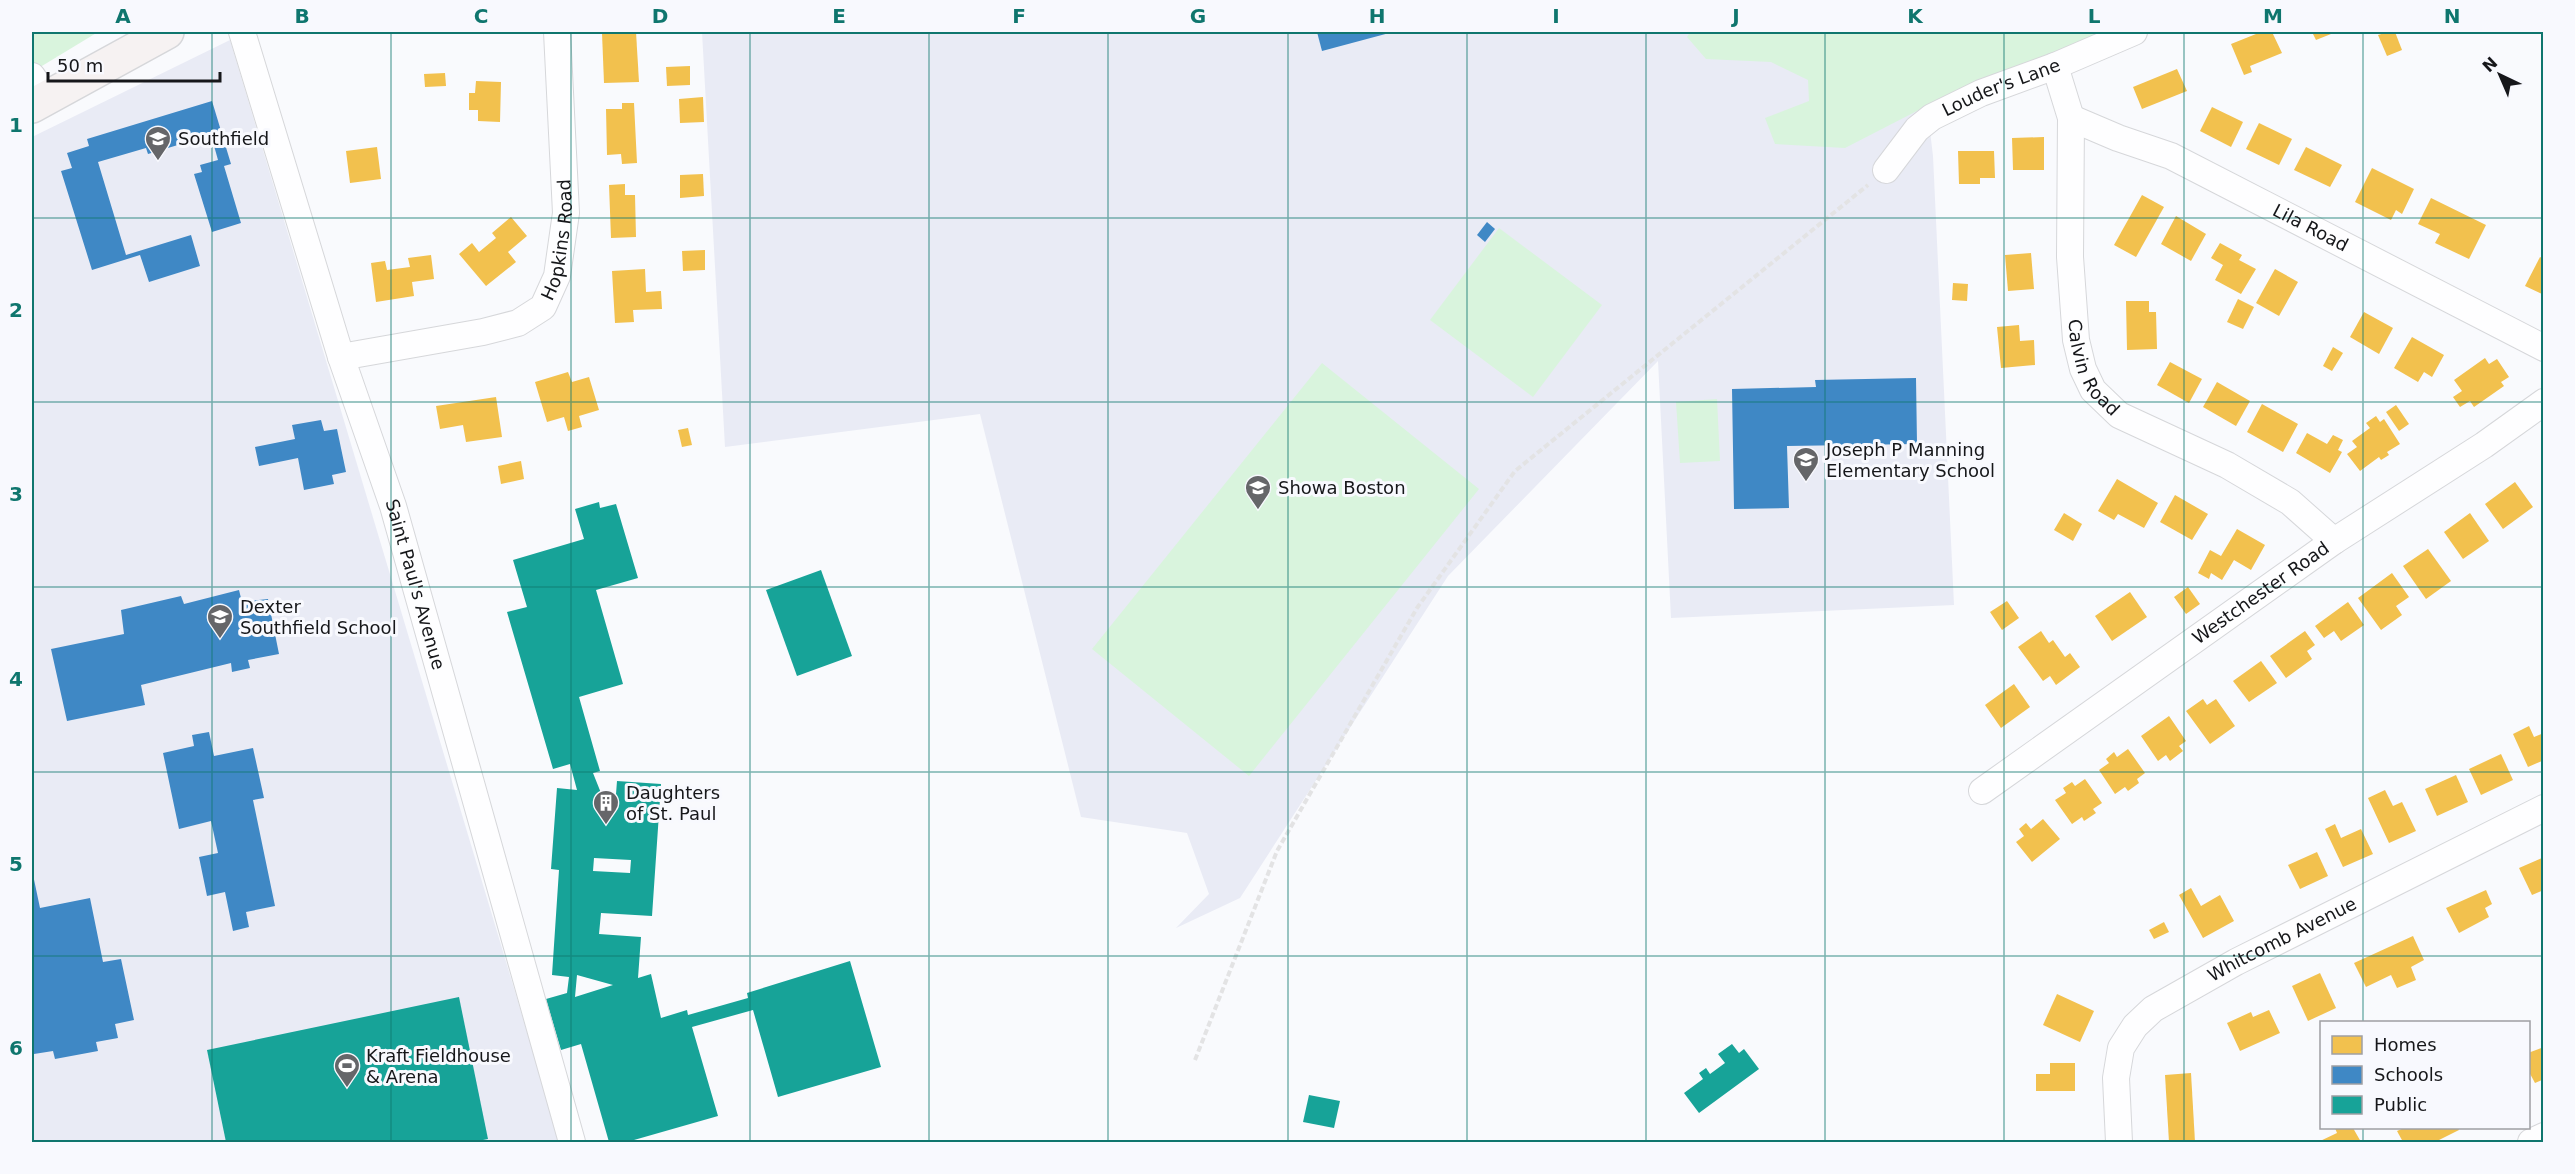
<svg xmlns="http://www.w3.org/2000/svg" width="2575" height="1174" viewBox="0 0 2575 1174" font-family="'DejaVu Sans',sans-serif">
<rect width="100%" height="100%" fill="#f9fafd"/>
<g fill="#e9ebf5">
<path d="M 702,32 L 2106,32 L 1927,106 L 1933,156 L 1954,605 L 1671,618 L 1658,361 L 1448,576 L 1240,898 L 1176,928 L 1209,894 L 1187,833 L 1081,817 L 980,414 L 725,447 Z"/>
<path d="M 230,40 L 560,1142 L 32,1142 L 32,137 Z"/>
</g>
<g fill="#d9f4dd">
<path d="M 32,32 L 98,32 L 32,72 Z"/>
<path d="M 1690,32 L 2110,32 L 2044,68 L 1981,78 L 1845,148 L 1775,144 L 1765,118 L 1809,101 L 1808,80 L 1771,62 L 1706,59 L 1687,37 Z"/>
<path d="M 1499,228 L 1602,305 L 1533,397 L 1430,320 Z"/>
<path d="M 1322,363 L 1479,489 L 1249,776 L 1092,649 Z"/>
<path d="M 1717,399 L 1720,461 L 1680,463 L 1676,402 Z"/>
</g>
<g fill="#f2c14e">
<path d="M 636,32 L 639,82 L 604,83 L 602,33 Z"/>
<path d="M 2261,32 L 2272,32 L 2282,53 L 2250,66 L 2252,72 L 2244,75 L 2231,44 Z"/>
<path d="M 2312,32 L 2336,32 L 2316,40 Z"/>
<path d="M 2388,32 L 2395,32 L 2402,50 L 2387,56 L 2378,35 Z"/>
<path d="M 690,66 L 690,85 L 667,86 L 666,67 Z"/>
<path d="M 2177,69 L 2187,91 L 2142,109 L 2133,87 Z"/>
<path d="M 445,73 L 446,86 L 425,87 L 424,74 Z"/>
<path d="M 476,81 L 501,82 L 500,122 L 478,121 L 478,110 L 469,110 L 469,93 L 475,93 Z"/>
<path d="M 703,97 L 704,122 L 680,123 L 679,99 Z"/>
<path d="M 622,103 L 634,103 L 637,163 L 622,164 L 621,154 L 607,155 L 606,109 L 622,109 Z"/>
<path d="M 2212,107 L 2243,122 L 2231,147 L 2200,131 Z"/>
<path d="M 2259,123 L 2292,139 L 2279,165 L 2246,149 Z"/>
<path d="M 2044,137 L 2044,170 L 2013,170 L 2012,138 Z"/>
<path d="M 377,147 L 381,179 L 350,183 L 346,151 Z"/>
<path d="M 2306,147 L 2342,165 L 2330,187 L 2294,170 Z"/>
<path d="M 1958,151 L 1994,151 L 1995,178 L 1980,178 L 1980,184 L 1959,184 Z"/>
<path d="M 2372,168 L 2414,189 L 2402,214 L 2396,210 L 2391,220 L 2355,202 Z"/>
<path d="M 703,174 L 704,196 L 680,198 L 680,175 Z"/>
<path d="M 625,184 L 625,195 L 635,195 L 636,237 L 611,238 L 609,185 Z"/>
<path d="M 2142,195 L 2164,207 L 2136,257 L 2114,245 Z"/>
<path d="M 2431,198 L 2486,225 L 2469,259 L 2435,243 L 2440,234 L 2418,224 Z"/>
<path d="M 2176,216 L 2206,234 L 2191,261 L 2161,244 Z"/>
<path d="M 511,217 L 527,236 L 508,252 L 516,262 L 486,286 L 459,254 L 472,243 L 479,252 L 496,238 L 492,233 Z"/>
<path d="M 2220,243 L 2242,255 L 2239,260 L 2256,269 L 2241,294 L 2215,280 L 2223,265 L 2211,258 Z"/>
<path d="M 705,250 L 705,270 L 683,271 L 682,251 Z"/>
<path d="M 2031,253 L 2034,289 L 2008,291 L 2005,255 Z"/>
<path d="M 431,255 L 434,279 L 412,282 L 414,296 L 376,302 L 371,263 L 385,261 L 387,270 L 410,267 L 408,258 Z"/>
<path d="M 2540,257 L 2544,259 L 2544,295 L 2525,286 Z"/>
<path d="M 645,269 L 646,292 L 661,291 L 662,309 L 633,310 L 634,322 L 615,323 L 612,271 Z"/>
<path d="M 2275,269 L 2298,282 L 2279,316 L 2256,303 Z"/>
<path d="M 1953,283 L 1968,284 L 1967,301 L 1952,300 Z"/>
<path d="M 2238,299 L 2254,307 L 2243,329 L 2227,322 Z"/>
<path d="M 2126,301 L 2149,301 L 2149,312 L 2156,312 L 2157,349 L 2127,350 Z"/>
<path d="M 2364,312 L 2393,328 L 2379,354 L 2350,337 Z"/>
<path d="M 2019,325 L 2020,341 L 2034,340 L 2035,365 L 2001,368 L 1997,327 Z"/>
<path d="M 2412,337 L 2444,355 L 2432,377 L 2424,372 L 2418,382 L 2394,368 Z"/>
<path d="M 2333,347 L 2343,353 L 2332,371 L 2323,366 Z"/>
<path d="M 2485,358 L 2489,364 L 2497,359 L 2509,377 L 2501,382 L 2504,386 L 2474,407 L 2470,401 L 2460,407 L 2453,397 L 2462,391 L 2454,380 Z"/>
<path d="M 2170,362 L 2202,379 L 2189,403 L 2157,385 Z"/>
<path d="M 568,372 L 572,382 L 589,377 L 599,410 L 579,416 L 582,427 L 568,431 L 564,417 L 547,422 L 535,382 Z"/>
<path d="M 2217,382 L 2250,401 L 2236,426 L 2203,407 Z"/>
<path d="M 496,397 L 502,437 L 466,442 L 463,425 L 440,429 L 436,406 Z"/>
<path d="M 2262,404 L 2298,424 L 2283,452 L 2247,432 Z"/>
<path d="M 2396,405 L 2409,424 L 2399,431 L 2386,412 Z"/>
<path d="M 2376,416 L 2380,422 L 2384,419 L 2400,444 L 2387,452 L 2389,455 L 2381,460 L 2379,457 L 2360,471 L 2347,454 L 2357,447 L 2352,441 L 2370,428 L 2366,423 Z"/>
<path d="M 688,428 L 692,445 L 682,447 L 678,430 Z"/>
<path d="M 2307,433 L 2327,444 L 2333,435 L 2343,440 L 2338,450 L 2342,452 L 2330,473 L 2296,453 Z"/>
<path d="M 521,461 L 524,479 L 501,484 L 498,466 Z"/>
<path d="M 2117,479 L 2158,503 L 2144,528 L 2118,514 L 2114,520 L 2098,511 Z"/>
<path d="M 2515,482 L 2533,507 L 2503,529 L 2485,504 Z"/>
<path d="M 2175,495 L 2208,514 L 2192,540 L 2160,522 Z"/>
<path d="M 2064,513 L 2082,524 L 2073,541 L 2054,530 Z"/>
<path d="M 2470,513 L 2489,541 L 2463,559 L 2444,532 Z"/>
<path d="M 2237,529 L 2265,545 L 2251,570 L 2234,560 L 2222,580 L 2211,573 L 2209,579 L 2198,573 L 2210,550 L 2221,556 Z"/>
<path d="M 2428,549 L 2451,581 L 2426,599 L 2403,566 Z"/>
<path d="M 2392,573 L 2409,597 L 2396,606 L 2402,615 L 2381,630 L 2358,598 Z"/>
<path d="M 2188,587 L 2200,604 L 2186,614 L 2174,597 Z"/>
<path d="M 2130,592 L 2147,617 L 2112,641 L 2095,616 Z"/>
<path d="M 2007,601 L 2019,618 L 2002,630 L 1990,612 Z"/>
<path d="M 2348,602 L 2364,625 L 2341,641 L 2334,631 L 2324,638 L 2315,626 Z"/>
<path d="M 2041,631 L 2049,643 L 2053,640 L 2065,657 L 2070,653 L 2080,667 L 2056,685 L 2050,676 L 2043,681 L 2018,647 Z"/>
<path d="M 2305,631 L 2315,645 L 2307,651 L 2312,659 L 2286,678 L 2270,656 Z"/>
<path d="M 2261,661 L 2277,683 L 2249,702 L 2233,681 Z"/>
<path d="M 2014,684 L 2030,707 L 2001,728 L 1985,705 Z"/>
<path d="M 2203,699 L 2207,705 L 2216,699 L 2235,726 L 2210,744 L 2186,711 Z"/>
<path d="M 2169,716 L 2186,741 L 2179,746 L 2183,751 L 2170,761 L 2166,755 L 2158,761 L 2141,736 Z"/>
<path d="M 2529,726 L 2534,737 L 2544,733 L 2544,760 L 2528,767 L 2513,734 Z"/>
<path d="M 2128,749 L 2145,773 L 2137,779 L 2139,783 L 2128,791 L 2125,787 L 2115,794 L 2099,770 L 2109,763 L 2106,759 L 2114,752 L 2117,757 Z"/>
<path d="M 2501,754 L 2513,780 L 2481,795 L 2469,769 Z"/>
<path d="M 2456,775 L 2468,802 L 2437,816 L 2425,789 Z"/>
<path d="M 2085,779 L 2102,803 L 2093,809 L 2096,813 L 2084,821 L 2082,817 L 2072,824 L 2055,800 L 2066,793 L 2063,788 L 2072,782 L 2075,786 Z"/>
<path d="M 2385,790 L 2393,806 L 2402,802 L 2416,831 L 2389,843 L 2368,798 Z"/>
<path d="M 2043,819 L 2060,839 L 2032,862 L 2016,842 L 2024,836 L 2019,829 L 2026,823 L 2031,829 Z"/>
<path d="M 2335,824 L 2341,838 L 2361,829 L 2373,854 L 2343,867 L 2325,829 Z"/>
<path d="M 2317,852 L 2328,876 L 2300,889 L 2288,865 Z"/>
<path d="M 2544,857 L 2544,890 L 2532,895 L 2519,868 Z"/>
<path d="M 2191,888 L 2201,906 L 2220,895 L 2234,921 L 2203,938 L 2179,895 Z"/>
<path d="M 2486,890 L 2492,904 L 2485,908 L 2489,917 L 2459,933 L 2446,908 Z"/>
<path d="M 2164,922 L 2169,932 L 2154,939 L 2149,930 Z"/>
<path d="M 2413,936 L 2424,960 L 2411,967 L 2416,980 L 2397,988 L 2391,975 L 2366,987 L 2354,963 Z"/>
<path d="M 2320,973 L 2336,1008 L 2308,1021 L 2292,986 Z"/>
<path d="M 2057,994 L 2094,1011 L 2080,1042 L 2043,1025 Z"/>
<path d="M 2269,1010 L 2280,1033 L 2240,1051 L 2227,1023 L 2251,1012 L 2253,1017 Z"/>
<path d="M 2544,1047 L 2544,1079 L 2535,1083 L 2528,1070 L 2528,1053 Z"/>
<path d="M 2050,1063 L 2075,1063 L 2075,1091 L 2036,1091 L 2036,1074 L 2050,1074 Z"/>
<path d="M 2191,1073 L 2195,1142 L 2169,1142 L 2165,1075 Z"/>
<path d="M 2335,1128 L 2353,1128 L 2361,1142 L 2318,1142 L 2337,1133 Z"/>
<path d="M 2404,1128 L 2458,1128 L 2459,1130 L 2435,1142 L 2403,1142 L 2397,1131 Z"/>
</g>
<g fill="#3f88c5">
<path d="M 1317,32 L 1393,32 L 1322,51 Z"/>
<path d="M 212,101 L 231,164 L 224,166 L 241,223 L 212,232 L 194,174 L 202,172 L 200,165 L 218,160 L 211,135 L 148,154 L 146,148 L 98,162 L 126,255 L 191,235 L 200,266 L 149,282 L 140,255 L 92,270 L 61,171 L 72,168 L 67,153 L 89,146 L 87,139 Z"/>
<path d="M 1487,222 L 1495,229 L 1485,242 L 1477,235 Z"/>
<path d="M 1916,378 L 1917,444 L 1787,446 L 1789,508 L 1734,509 L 1732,389 L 1816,387 L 1815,380 Z"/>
<path d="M 321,420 L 324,431 L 337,429 L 346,472 L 332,475 L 334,484 L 304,490 L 298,458 L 259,466 L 255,447 L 295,439 L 292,425 Z"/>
<path d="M 239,590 L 242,602 L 268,599 L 279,654 L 248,660 L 250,668 L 232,672 L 231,663 L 141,685 L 145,705 L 67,721 L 51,649 L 124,634 L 121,610 L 181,596 L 184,604 Z"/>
<path d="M 209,732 L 214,756 L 253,748 L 264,798 L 253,800 L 275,906 L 246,912 L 249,927 L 233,931 L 225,892 L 207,896 L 199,857 L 218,853 L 211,821 L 179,829 L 163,753 L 194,746 L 192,735 Z"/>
<path d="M 32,870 L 40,908 L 90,898 L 103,962 L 121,959 L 134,1020 L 115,1024 L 118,1038 L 96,1042 L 98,1051 L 55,1059 L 53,1051 L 34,1054 L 32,1040 Z"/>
</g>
<g fill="#17a398" fill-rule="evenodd">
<path d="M 599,502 L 600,508 L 616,504 L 638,578 L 596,590 L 623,684 L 579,697 L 600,771 L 593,773 L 601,793 L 616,794 L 617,781 L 661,784 L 652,916 L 601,913 L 599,934 L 641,937 L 638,978 L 651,974 L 661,1018 L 687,1010 L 688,1015 L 748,998 L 747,993 L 850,961 L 881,1067 L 778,1097 L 753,1010 L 692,1027 L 718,1116 L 627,1142 L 609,1142 L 581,1044 L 561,1050 L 546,999 L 567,993 L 569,977 L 552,975 L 559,870 L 551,869 L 557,788 L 577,790 L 570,764 L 553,769 L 507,612 L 527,607 L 513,560 L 584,539 L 575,509 ZM 594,858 L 631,860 L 630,873 L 593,871 ZM 577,975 L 613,985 L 575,997 Z"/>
<path d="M 821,570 L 852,656 L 797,676 L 766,590 Z"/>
<path d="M 459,997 L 488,1139 L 473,1142 L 226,1142 L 207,1050 Z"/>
<path d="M 1732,1044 L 1739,1053 L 1744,1049 L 1759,1069 L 1699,1113 L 1684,1093 L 1703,1079 L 1699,1073 L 1706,1068 L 1710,1074 L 1725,1063 L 1718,1054 Z"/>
<path d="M 1309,1095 L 1340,1101 L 1334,1128 L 1303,1122 Z"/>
</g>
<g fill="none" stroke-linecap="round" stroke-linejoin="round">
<defs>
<g id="street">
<path id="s1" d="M 242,32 L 341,357 L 393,506 L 572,1142"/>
<path id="s2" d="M 2055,66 L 2071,118 L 2070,257 L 2076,340 L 2083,369 L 2093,390 L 2119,415 L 2227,465 L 2290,502 L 2334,541"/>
<path d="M 32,76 L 47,98"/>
<path id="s3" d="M 2071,118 L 2118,138 L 2171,156 L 2544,348"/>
<path id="s4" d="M 1886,170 L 1917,129 L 1932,117 L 1981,93 L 2055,66 L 2134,32"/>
<path id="s5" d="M 341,357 L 483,332 L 518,323 L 543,307 L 557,276 L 566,213 L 557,32"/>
<path id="s6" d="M 1982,791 L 2334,541 L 2484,445 L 2544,402"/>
<path id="s7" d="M 2119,1142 L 2116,1078 L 2121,1048 L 2135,1026 L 2153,1009 L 2236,962 L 2544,808"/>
<path d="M 2531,1142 L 2544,1136"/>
</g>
<path id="secondary" d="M 32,106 L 167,32"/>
</defs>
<use href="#street" stroke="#d6d7da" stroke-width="28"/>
<use href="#secondary" stroke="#d6d7da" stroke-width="36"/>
<path stroke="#e3e3e4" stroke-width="4" stroke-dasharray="6 3" stroke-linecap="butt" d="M 1195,1060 L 1277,851 L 1417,608 L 1515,471 L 1868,185"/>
<use href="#street" stroke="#fefeff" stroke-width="26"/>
<use href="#secondary" stroke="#f6f2f2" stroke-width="33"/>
</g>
<path fill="none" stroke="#0f766e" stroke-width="1.5" stroke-opacity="0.55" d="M 212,32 L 212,1142M 391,32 L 391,1142M 571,32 L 571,1142M 750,32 L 750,1142M 929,32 L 929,1142M 1108,32 L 1108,1142M 1288,32 L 1288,1142M 1467,32 L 1467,1142M 1646,32 L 1646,1142M 1825,32 L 1825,1142M 2004,32 L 2004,1142M 2184,32 L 2184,1142M 2363,32 L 2363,1022M 32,218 L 2544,218M 32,402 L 2544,402M 32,587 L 2544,587M 32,772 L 2544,772M 32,956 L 2544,956M 2363,1128 L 2363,1142"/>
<defs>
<symbol id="school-pin" viewBox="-11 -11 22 30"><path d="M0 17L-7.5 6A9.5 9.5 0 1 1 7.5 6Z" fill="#656669" stroke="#f8f9fe"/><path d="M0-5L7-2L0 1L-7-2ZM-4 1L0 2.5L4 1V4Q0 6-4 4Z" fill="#fff"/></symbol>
<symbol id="building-pin" viewBox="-11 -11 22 30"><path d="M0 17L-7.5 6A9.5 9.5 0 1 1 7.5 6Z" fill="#656669" stroke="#f8f9fe"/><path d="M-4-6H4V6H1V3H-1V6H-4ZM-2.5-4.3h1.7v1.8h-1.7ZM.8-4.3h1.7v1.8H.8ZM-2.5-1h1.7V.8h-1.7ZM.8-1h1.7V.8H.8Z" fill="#fff"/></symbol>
<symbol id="stadium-pin" viewBox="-11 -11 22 30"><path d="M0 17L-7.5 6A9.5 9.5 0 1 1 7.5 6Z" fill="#656669" stroke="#f8f9fe"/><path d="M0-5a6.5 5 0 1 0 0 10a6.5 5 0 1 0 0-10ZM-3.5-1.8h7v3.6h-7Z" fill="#fff"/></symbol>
</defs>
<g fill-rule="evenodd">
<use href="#school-pin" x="143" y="124" width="30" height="40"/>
<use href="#school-pin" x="1791" y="445" width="30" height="40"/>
<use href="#school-pin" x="1243" y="473" width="30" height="40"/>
<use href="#school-pin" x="205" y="602" width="30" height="40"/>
<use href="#building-pin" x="591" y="788" width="30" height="40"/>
<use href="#stadium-pin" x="332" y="1051" width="30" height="40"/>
</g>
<g text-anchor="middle" stroke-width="6" stroke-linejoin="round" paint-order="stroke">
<g font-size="18" fill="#16171a" stroke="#f8f9fe">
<text dy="6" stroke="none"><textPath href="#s4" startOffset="146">Louder's Lane</textPath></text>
<text dy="6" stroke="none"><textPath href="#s3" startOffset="264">Lila Road</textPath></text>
<text dy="6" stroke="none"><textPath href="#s5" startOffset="280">Hopkins Road</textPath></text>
<text dy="6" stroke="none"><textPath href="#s2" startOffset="309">Calvin Road</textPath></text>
<text dy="6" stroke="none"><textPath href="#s1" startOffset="579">Saint Paul's Avenue</textPath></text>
<text dy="6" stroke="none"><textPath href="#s6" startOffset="342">Westchester Road</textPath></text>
<text dy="6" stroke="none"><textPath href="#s7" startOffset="292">Whitcomb Avenue</textPath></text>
</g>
<g font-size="18" fill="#16171a" stroke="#f8f9fe" text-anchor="start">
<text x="178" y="145">Southfield</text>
<text x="1826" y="456">Joseph P Manning<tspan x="1826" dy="21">Elementary School</tspan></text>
<text x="1278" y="494">Showa Boston</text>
<text x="240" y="613">Dexter<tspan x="240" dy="21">Southfield School</tspan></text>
<text x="626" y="799">Daughters<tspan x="626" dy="21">of St. Paul</tspan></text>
<text x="366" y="1062">Kraft Fieldhouse<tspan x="366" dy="21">&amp; Arena</tspan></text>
</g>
</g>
<rect width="2575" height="1174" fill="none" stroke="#f8f9fe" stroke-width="66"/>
<rect x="2320" y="1021" width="210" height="108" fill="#f8f9fe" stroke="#9e9fa3" stroke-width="1.5"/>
<rect x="2332" y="1036" width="30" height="18" fill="#f2c14e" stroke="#9e9fa3" stroke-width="1.5"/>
<text x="2374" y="1051" font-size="18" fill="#16171a">Homes</text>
<rect x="2332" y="1066" width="30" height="18" fill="#3f88c5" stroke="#9e9fa3" stroke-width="1.5"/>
<text x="2374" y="1081" font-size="18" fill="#16171a">Schools</text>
<rect x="2332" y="1096" width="30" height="18" fill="#17a398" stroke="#9e9fa3" stroke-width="1.5"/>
<text x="2374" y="1111" font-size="18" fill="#16171a">Public</text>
<g transform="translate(2500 75) rotate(316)" stroke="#f8f9fe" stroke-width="4.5" paint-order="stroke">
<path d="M0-4.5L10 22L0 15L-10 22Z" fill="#16171a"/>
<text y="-9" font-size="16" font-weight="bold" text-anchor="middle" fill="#16171a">N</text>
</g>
<path d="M48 72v9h172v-9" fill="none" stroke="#16171a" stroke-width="3"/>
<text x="57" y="72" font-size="18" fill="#16171a" stroke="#f8f9fe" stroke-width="4.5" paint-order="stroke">50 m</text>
<rect x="33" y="33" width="2509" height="1108" fill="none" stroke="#0f766e" stroke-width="2"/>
<g font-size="20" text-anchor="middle" font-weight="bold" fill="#0f766e">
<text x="123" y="23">A</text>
<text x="302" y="23">B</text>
<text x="481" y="23">C</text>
<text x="660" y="23">D</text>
<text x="839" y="23">E</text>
<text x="1019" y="23">F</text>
<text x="1198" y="23">G</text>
<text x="1377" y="23">H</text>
<text x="1556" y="23">I</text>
<text x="1736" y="23">J</text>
<text x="1915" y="23">K</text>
<text x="2094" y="23">L</text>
<text x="2273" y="23">M</text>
<text x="2452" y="23">N</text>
<text x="16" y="132">1</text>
<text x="16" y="317">2</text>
<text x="16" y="501">3</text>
<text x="16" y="686">4</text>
<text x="16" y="871">5</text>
<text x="16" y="1055">6</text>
</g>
</svg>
